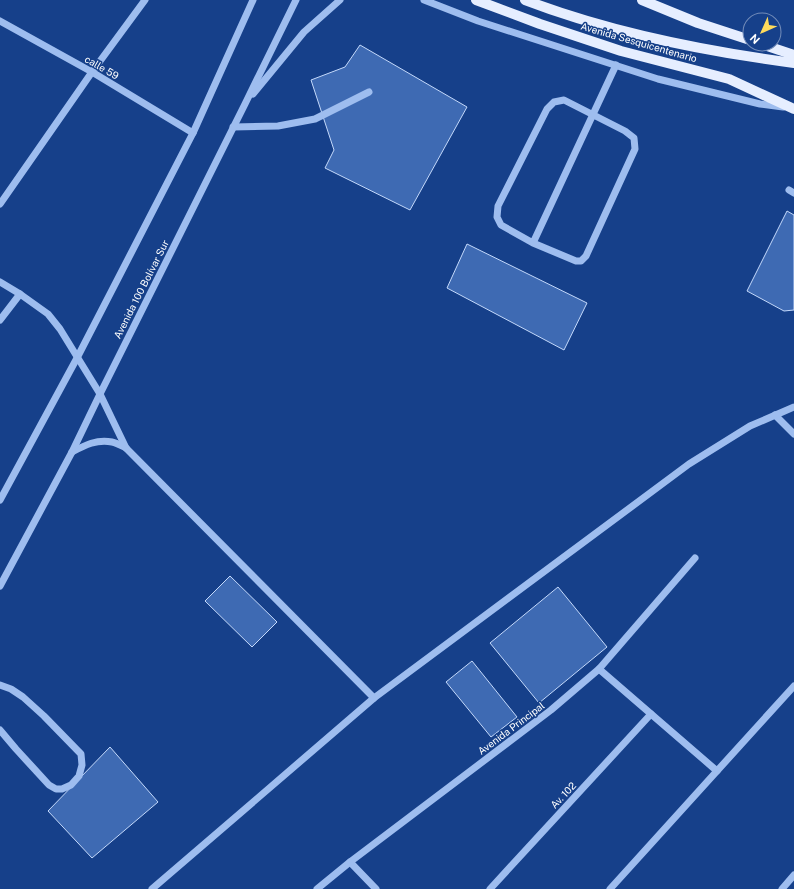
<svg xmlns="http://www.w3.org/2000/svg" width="794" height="889" viewBox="0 0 794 889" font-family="'Public Sans',sans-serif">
<rect width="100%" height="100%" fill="#16408a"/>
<g fill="#3e6ab3" stroke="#c4d9fb">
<path d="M 360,45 L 467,107 L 410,210 L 325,168 L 334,150 L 311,80 L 345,67 Z"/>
<path d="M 787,211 L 794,215 L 794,310 L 784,311 L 747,291 Z"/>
<path d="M 467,244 L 587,303 L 564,350 L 447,288 Z"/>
<path d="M 230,576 L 277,622 L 252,647 L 205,601 Z"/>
<path d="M 558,587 L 607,647 L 539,703 L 490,643 Z"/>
<path d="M 472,661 L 517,717 L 491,737 L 446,682 Z"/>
<path d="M 110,747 L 158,802 L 92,858 L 48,811 Z"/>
</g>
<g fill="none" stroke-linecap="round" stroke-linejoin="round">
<g stroke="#9ebdef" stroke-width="7">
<path d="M 424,0 L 478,21 L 658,79 L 760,104 L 783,107"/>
<path d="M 0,21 L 92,72 L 193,133"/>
<path d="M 253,94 L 304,32 L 340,0"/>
<path d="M 233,127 L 278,126 L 315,119 L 369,92"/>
<path d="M 789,190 L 794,193"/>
<path d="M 0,204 L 92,72 L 145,0"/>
<path d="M 533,243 L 576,261 L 581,261 L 586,256 L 635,149 L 634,138 L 625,131 L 564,100 L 554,102 L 547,109 L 498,206 L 497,217 L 501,225 L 533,243 L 616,65"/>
<path d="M 0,282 L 20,294 L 48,314 L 60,329 L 100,394 L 126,448 L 374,698"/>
<path d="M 0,320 L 20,294"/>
<path d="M 775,415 L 794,434"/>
<path d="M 72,452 C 85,445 97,439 112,442 C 117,443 122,446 126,448"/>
<path d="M 0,500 L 77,358 L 193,133 L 253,0"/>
<path d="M 0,586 L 72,452 L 100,394 L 245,104 L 296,0"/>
<path d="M 599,669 L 717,771"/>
<path d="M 0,685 L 11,689 L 23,697 L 44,716 L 81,754 L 82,765 L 79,776 L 71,785 L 62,789 L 56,789 L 49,785 L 16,749 L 0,730"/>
<path d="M 350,862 L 376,889"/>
<path d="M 152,889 L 374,698 L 689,464 L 750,426 L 794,407"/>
<path d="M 317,889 L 350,862 L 551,710 L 599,669 L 695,558"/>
<path d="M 490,889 L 651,714"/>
<path d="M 610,889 L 794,686"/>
<path d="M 782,889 L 794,875"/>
</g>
<g stroke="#e6eeff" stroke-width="10">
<path d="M 476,0 L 540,24 L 621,51 L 729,79 L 794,109"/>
<path d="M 525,0 C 611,33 703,51 794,63"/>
<path d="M 642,0 L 698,23 L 750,40"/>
<path d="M 761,44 L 794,55"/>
</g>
</g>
<g text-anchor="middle" stroke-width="3" stroke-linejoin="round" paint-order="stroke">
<g font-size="10" fill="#fff" stroke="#16408a">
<text transform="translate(639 42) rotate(16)" y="4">Avenida Sesquicentenario</text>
<text transform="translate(102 67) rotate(30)" y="4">calle 59</text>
<text transform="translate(141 289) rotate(-63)" y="4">Avenida 100 Bolívar Sur</text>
<text transform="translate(511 728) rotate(-37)" y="4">Avenida Principal</text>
<text transform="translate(563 795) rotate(-47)" y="4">Av. 102</text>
</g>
</g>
<g transform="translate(762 32) rotate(225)"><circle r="19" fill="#16408a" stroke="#738cb9"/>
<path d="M0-3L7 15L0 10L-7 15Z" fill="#ffdb5c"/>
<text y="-6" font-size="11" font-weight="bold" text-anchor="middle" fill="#ffffff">N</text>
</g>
</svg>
